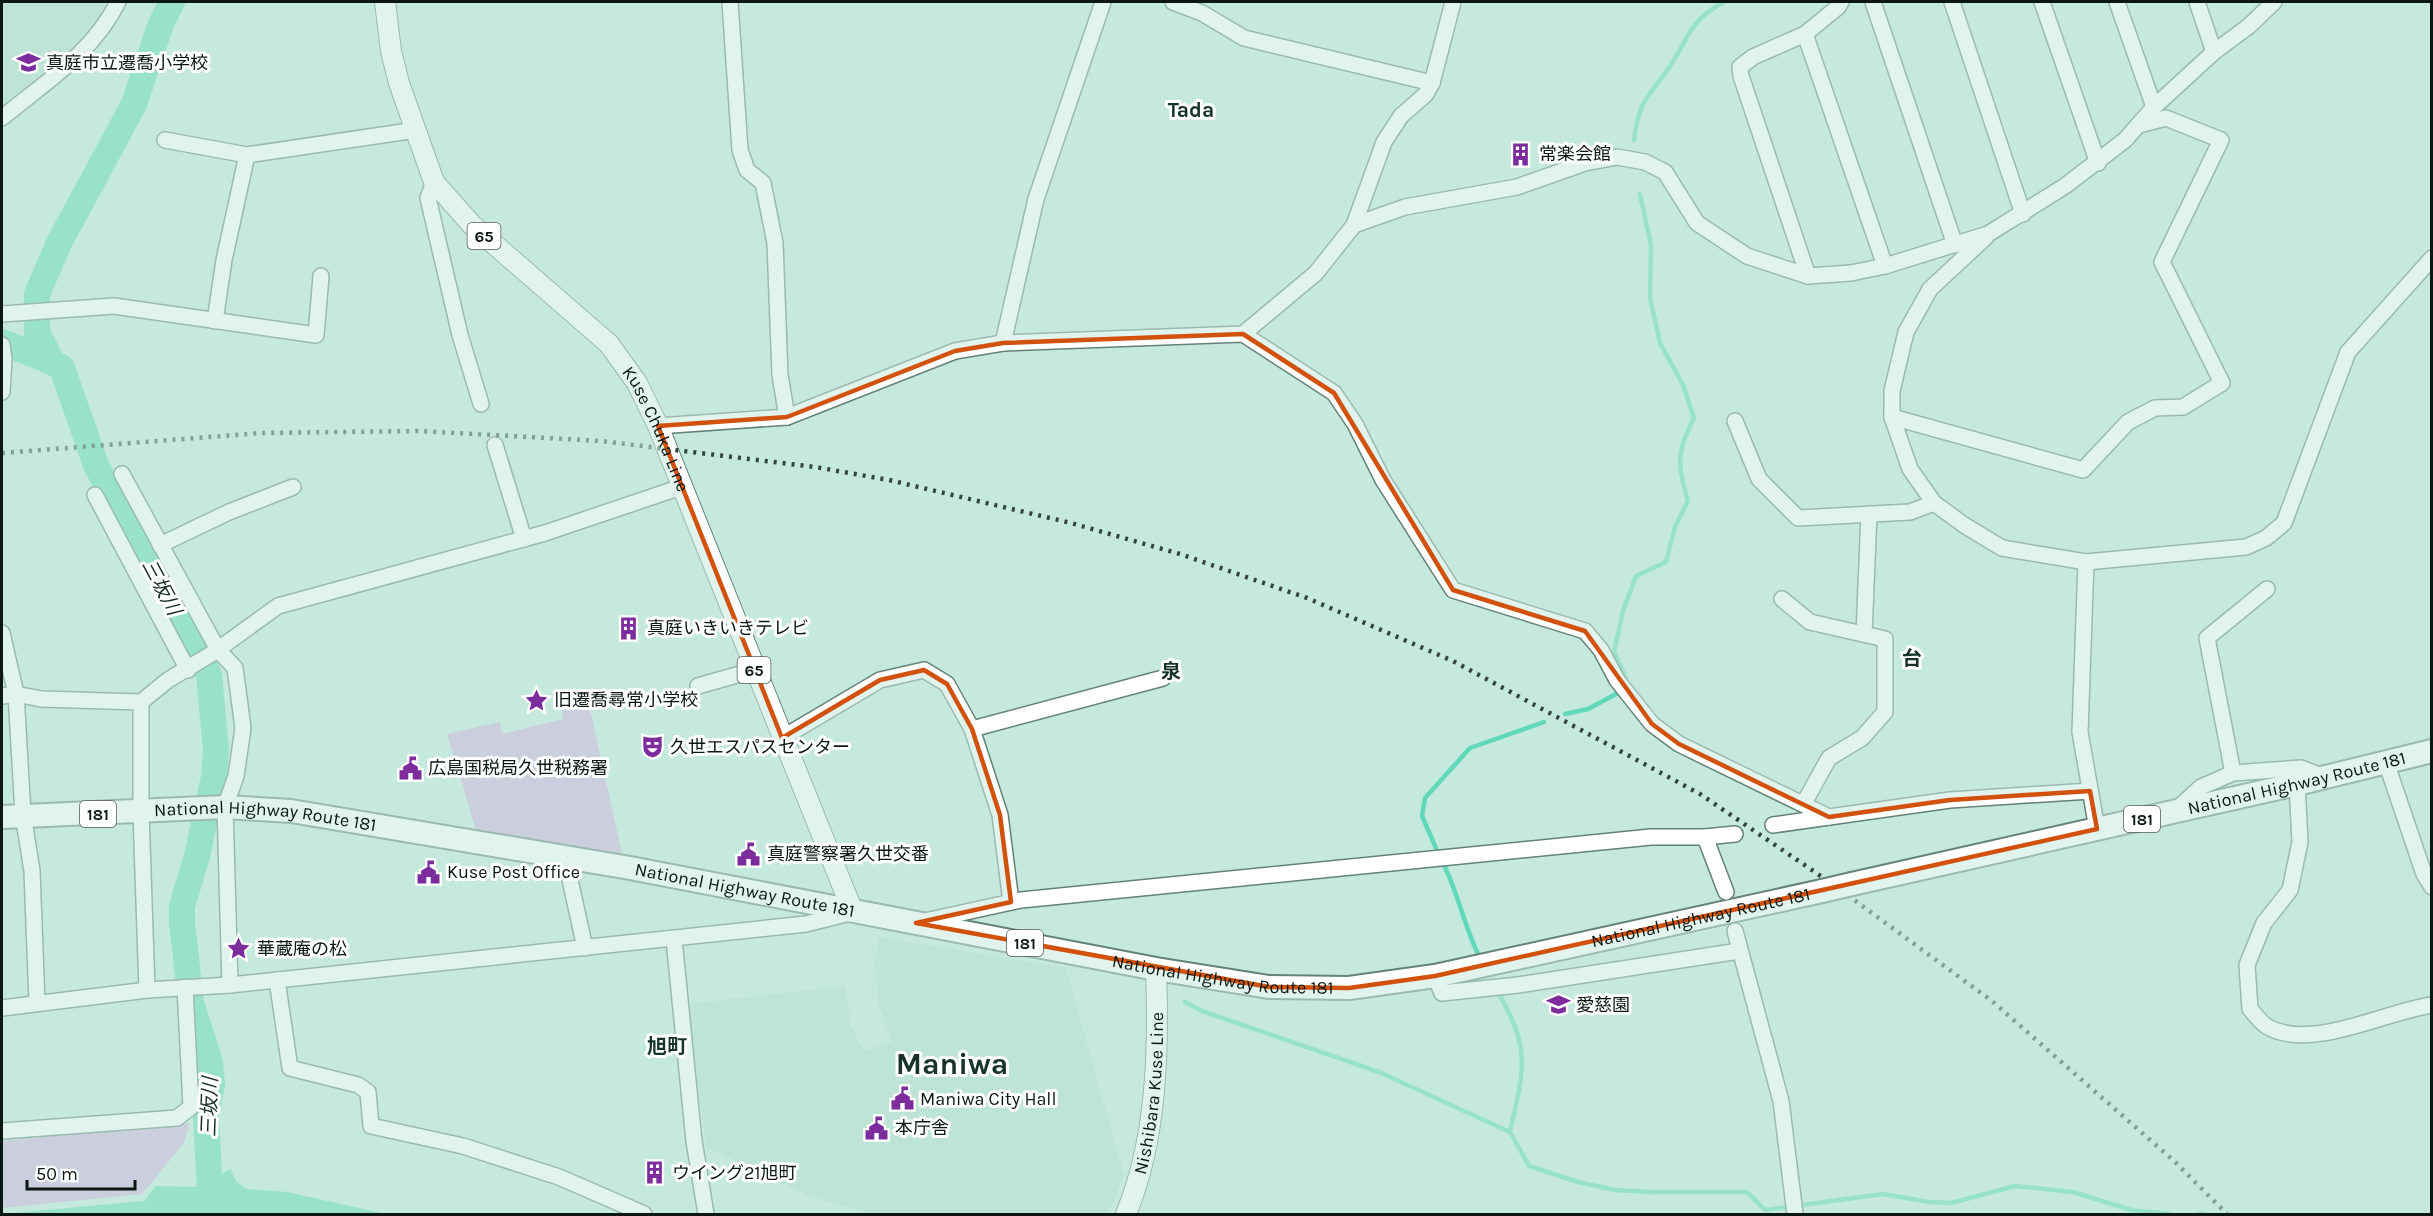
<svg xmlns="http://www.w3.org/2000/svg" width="2433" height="1216" viewBox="0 0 2433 1216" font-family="Karla,'Noto Sans JP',sans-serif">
<rect width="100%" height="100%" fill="#c6e9dd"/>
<g fill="#b3decf">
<path d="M 2,2 L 106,2 L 99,17 L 69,51 L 2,107 Z"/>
<path d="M 878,937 L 1066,968 L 1124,1175 L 1108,1214 L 871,1214 L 809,1196 L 706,1147 L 688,1004 L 846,986 L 850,1024 L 864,1052 L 892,1041 L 878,1004 L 875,964 Z"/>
</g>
<g fill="#ceaedd">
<path d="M 588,700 L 623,858 L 476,830 L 447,734 L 500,722 L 502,734 L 563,719 L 562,704 Z"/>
<path d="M 190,1123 L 184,1143 L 142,1194 L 2,1208 L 2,1141 Z"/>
</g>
<path fill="#60d9b8" d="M 230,1169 L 236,1181 L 246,1189 L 287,1192 L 386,1214 L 2,1214 L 144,1201 L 156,1186 L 200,1187 Z"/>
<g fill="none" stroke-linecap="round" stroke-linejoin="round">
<g stroke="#60d9b8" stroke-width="4.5">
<path d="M 1634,140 C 1639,100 1647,99 1668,69 C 1690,38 1687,22 1724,2"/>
<path d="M 1626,679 L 1614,652 L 1623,611 L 1636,576 L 1666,562 L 1675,527 L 1688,501 C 1677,464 1676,453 1694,418 L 1683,385 L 1660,343 L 1650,298 L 1651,245 L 1640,194"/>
<path d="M 1565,714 L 1588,709 L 1618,693"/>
<path d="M 1439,855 L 1422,816 L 1425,798 L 1470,748 L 1544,722"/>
<path d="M 1443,863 C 1458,893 1464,925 1478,954"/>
<path d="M 1499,993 C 1506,1008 1516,1024 1519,1040 C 1527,1070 1516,1102 1510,1132 L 1529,1166 L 1578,1182 L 1615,1190 L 1651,1192 L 1747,1192 L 1765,1210 L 1883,1194 L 1929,1202 L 1951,1203 L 2015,1186 L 2073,1192 L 2131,1210 L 2169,1214"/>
<path d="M 1185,1002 L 1202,1011 L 1379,1072 L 1510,1132"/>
<path d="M 2199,1214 L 2205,1214"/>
</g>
<g stroke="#60d9b8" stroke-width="26">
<path d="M 172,2 L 161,24 L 134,104 L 59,243 L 37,294 L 37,332 L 52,362 L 62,368 L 96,465 L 209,675 L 216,750 L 214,777 L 197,856 L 182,906 L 182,922 L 191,1003 L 210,1062 L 212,1084 L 206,1115 L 211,1214"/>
<path d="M 2,342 L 52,362"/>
</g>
<defs>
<g id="minor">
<path d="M 730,2 L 740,150 L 747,170 L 763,183 L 775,243 L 780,375 L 787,417"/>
<path d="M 1173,2 L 1202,13 L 1244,38 L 1432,83"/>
<path d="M 1873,2 L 1955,245"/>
<path d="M 1952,2 L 2023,214"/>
<path d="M 2042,2 L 2098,163"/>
<path d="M 2117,2 L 2154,107"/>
<path d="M 2197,2 L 2214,52"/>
<path d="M 1805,34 L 1885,266"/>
<path d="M 2,118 C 45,82 92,54 118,2"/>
<path d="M 165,140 L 247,155 L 416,130"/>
<path d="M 434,182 L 428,198 L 460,335 L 481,404"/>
<path d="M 1354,225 L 1405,207 L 1517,187 L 1585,163 L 1617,157 L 1645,162 L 1665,172 L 1697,223 L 1747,256 L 1808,276 L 1851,273 L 1885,266 L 1988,234 L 2065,186 L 2125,140 L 2154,107 L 2214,52 L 2249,26 L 2274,2"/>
<path d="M 1986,237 L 1930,289 L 1906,332 L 1892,391 L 1892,417 L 1910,469 L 1934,503 L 1964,525 L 2002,548 L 2086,562 L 2246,547 L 2266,538 L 2284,523 L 2348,352 L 2432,258"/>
<path d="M 1808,276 L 1741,76 L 1740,67 L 1753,57 L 1805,34 L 1838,7 L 1841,2"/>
<path d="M 2,314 L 114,306 L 316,335 L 321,276"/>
<path d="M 215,321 L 224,260 L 247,155"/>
<path d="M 1243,334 L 1316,273 L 1354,225 L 1384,142 L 1401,116 L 1426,94 L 1432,83 L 1453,2"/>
<path d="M 1003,343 L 1036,199 L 1103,2"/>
<path d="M 2,345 L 4,359 L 2,392"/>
<path d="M 1892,417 L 2083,470 L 2128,422 L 2155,408 L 2183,407 L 2222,383 L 2162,262 L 2221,140 L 2166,118 L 2139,125"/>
<path d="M 1735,421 L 1759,479 L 1798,518 L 1910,512 L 1934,503"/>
<path d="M 658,426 L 787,417 L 955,351 L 1003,343 L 1243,334 L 1334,393 L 1355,424 L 1383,480 L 1453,590 L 1585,631 L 1601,650 L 1617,680 L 1652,724 L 1679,744 L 1829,817 L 1950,800 L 2090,791"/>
<path d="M 495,445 L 524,539"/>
<path d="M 122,474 L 218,650 L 235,668 L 243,728 L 236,776 L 225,807 L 230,985"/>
<path d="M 95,495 L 188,670"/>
<path d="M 160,545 L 229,512 L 293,487"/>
<path d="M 2086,562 L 2080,732 L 2097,829"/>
<path d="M 1782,599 L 1810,622 L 1885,639 L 1885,712 L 1862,738 L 1829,758 L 1804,803"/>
<path d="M 2,633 L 16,694 L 23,814 L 32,871 L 37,1003"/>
<path d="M 1864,634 L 1869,514"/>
<path d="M 698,686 L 754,670"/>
<path d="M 2,696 L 16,694 L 41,699 L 141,702 L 168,680 L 213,653 L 278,606 L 545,533 L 681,487"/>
<path d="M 141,702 L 141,813 L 147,990"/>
<path d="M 972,729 L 1163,678"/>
<path d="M 782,738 L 880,680 L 924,670 L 947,684 L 972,729 L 1000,815 L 1011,902"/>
<path d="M 2386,762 L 2424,874 L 2432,887"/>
<path d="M 2233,773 L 2207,638 L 2267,589"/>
<path d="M 2297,784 L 2300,842 L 2290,890 L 2264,923 L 2247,965 L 2250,1009 C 2256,1015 2262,1025 2270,1028 C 2314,1050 2384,1012 2432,1005"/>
<path d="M 2177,809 L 2201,787 L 2233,773 L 2301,768 L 2324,777"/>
<path d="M 1773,825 L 1829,817"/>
<path d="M 1705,837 L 1735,834"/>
<path d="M 565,857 L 585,948"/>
<path d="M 925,921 L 1021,900 L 1651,837 L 1705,837 L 1726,892"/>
<path d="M 1735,931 L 1781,1101 L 1795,1214"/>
<path d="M 674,939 L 694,1141 L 706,1214"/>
<path d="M 1435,976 L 1442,993 L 1518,985 L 1739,951"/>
<path d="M 277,980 L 290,1068 L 358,1085 L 368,1092 L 371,1126 L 463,1146 L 559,1177 L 644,1214"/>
<path d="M 2,1008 L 147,990 L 230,985 L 806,924 L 850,913"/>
<path d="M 2,1131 L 177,1118 L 191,1107 L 185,987"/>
</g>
<g id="major">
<path id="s1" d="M 385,2 L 391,51 L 399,83 L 434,182 L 472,225 L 609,344 L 637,383 L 658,426 L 853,912"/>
<path id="s2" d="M 1126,1214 C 1157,1139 1159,1050 1156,969"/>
</g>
<g id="highway">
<path id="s3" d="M 2,817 L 225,807 L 291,811 L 630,868 L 1156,969 L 1269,987 L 1349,988 L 1435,976 L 1822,891"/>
<path id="s4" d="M 1852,884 L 2297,784 L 2432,751"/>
</g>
</defs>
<use href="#minor" stroke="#638378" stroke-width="18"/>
<use href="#major" stroke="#638378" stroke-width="22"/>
<use href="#highway" stroke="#638378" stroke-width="26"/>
<use href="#minor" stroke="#fff" stroke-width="15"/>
<use href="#major" stroke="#fff" stroke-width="20"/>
<use href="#highway" stroke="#fff" stroke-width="22"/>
<path stroke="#344540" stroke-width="4.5" stroke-dasharray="3 6" stroke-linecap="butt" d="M 2,453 L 261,433 L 337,432 L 420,431 L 601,441 L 815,467 L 889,480 L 1071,523 L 1180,554 L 1307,598 L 1453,661 L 1700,794 L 1831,883 L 1992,1001 L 2174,1161 L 2227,1214"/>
<defs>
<path id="highway-bridge" d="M 1822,891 L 1852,884"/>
</defs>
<use href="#highway-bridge" stroke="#638378" stroke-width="26" stroke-linecap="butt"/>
<use href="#highway-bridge" stroke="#fff" stroke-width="22"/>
</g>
<path d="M0 0H2433V1216H0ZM 1243,334 L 1334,393 L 1453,590 L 1585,631 L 1652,724 L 1679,744 L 1829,817 L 1950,800 L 2090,791 L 2097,829 L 1435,976 L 1349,988 L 1269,987 L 916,923 L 1011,902 L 1000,815 L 972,729 L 947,684 L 924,670 L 880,680 L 782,738 L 658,426 L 787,417 L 955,351 L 1003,343 Z" fill="#c6e9dd" fill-opacity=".55" fill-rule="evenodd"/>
<path fill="none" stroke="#d2520d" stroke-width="4.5" stroke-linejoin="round" d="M 1243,334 L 1334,393 L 1453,590 L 1585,631 L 1652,724 L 1679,744 L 1829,817 L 1950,800 L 2090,791 L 2097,829 L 1435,976 L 1349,988 L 1269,987 L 916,923 L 1011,902 L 1000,815 L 972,729 L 947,684 L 924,670 L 880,680 L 782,738 L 658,426 L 787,417 L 955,351 L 1003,343 Z"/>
<defs>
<symbol id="school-bare" viewBox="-9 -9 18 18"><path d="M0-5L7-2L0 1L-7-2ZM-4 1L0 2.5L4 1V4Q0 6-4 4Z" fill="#7c2c9c" stroke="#fff" stroke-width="2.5" paint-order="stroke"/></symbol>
<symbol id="building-bare" viewBox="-9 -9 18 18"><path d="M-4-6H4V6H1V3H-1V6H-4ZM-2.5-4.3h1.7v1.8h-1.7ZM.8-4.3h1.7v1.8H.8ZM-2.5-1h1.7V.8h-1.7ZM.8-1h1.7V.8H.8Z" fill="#7c2c9c" stroke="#fff" stroke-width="2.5" paint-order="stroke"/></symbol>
<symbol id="sight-bare" viewBox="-9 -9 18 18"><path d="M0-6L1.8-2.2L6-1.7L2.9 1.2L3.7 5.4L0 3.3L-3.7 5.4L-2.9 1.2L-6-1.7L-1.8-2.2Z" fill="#7c2c9c" stroke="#fff" stroke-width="2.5" paint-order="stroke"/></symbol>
<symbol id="theatre-bare" viewBox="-9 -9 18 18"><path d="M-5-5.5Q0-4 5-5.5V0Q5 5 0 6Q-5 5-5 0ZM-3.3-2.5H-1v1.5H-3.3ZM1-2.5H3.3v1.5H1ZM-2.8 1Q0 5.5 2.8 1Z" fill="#7c2c9c" stroke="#fff" stroke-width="2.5" paint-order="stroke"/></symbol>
<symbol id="civic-bare" viewBox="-9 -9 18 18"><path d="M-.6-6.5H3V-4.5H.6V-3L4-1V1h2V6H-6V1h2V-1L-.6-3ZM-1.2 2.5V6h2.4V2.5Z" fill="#7c2c9c" stroke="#fff" stroke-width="2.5" paint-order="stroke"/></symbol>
</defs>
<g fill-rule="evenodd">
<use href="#school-bare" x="12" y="46" width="33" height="33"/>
<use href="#building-bare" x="1504" y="138" width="33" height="33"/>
<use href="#building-bare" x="612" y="612" width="33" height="33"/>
<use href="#sight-bare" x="520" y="684" width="33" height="33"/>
<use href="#theatre-bare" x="636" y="730" width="33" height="33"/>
<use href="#civic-bare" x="394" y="752" width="33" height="33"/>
<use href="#civic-bare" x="732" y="838" width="33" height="33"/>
<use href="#civic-bare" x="412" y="856" width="33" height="33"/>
<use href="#sight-bare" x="222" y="932" width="33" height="33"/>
<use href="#school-bare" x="1542" y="988" width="33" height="33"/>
<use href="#civic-bare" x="886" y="1082" width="33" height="33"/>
<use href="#civic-bare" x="860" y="1112" width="33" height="33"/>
<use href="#building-bare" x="638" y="1156" width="33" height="33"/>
</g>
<g text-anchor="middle" stroke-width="6" stroke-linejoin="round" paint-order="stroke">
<g fill="#fff" stroke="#545d5a" stroke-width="1.5">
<rect x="467.5" y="223" width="33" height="26" rx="4.5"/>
<rect x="737.5" y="657" width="33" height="26" rx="4.5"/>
<rect x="80" y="801" width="36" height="26" rx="4.5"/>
<rect x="2124" y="806" width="36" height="26" rx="4.5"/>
<rect x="1007" y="930" width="36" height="26" rx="4.5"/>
</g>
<g font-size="16" font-weight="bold" fill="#0a1713">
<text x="484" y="242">65</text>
<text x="754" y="676">65</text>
<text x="98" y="820">181</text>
<text x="2142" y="825">181</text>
<text x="1025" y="949">181</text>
</g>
<g font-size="18" fill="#0a1713" stroke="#fff" text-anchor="start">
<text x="46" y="69">真庭市立遷喬小学校</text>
<text x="1539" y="160">常楽会館</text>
<text x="647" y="634">真庭いきいきテレビ</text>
<text x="554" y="706">旧遷喬尋常小学校</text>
<text x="670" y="753">久世エスパスセンター</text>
<text x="428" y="774">広島国税局久世税務署</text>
<text x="767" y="860">真庭警察署久世交番</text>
<text x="447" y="878">Kuse Post Office</text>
<text x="257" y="955">華蔵庵の松</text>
<text x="1576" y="1011">愛慈園</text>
<text x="920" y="1105">Maniwa City Hall</text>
<text x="895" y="1134">本庁舎</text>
<text x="672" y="1179">ウイング21旭町</text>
</g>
<g font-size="18" fill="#0a1713" stroke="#fff">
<text dy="6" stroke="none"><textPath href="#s1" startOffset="524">Kuse Chuka Line</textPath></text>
<text dy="6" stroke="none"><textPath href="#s4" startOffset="456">National Highway Route 181</textPath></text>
<text dy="6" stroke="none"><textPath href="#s3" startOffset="264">National Highway Route 181</textPath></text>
<text dy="6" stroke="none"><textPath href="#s3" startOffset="750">National Highway Route 181</textPath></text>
<text dy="6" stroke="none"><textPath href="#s3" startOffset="1722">National Highway Route 181</textPath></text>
<text dy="6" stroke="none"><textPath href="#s3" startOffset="1236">National Highway Route 181</textPath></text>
<text dy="6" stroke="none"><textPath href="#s2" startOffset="124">Nishibara Kuse Line</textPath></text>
</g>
<g font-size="20" font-style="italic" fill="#192e27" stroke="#fff">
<text transform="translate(162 587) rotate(62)" y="7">三坂川</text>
<text transform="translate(209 1107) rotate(-88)" y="7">三坂川</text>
</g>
<g font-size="20" font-weight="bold" fill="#15332b" stroke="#fff">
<text x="1912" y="665">台</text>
<text x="1171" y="678">泉</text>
<text x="667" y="1053">旭町</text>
</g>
<g font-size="21" font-weight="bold" fill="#15332b" stroke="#fff">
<text x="1191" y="117">Tada</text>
</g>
<g font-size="30" font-weight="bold" fill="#15332b" stroke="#fff">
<text x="952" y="1074">Maniwa</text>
</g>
</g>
<rect width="2433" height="1216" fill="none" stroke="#0a1713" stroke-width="6"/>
<path d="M27 1180v9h108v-9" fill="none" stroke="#0a1713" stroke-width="3"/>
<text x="36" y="1180" font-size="18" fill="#0a1713" stroke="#ffffff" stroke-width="4.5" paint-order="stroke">50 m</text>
</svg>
